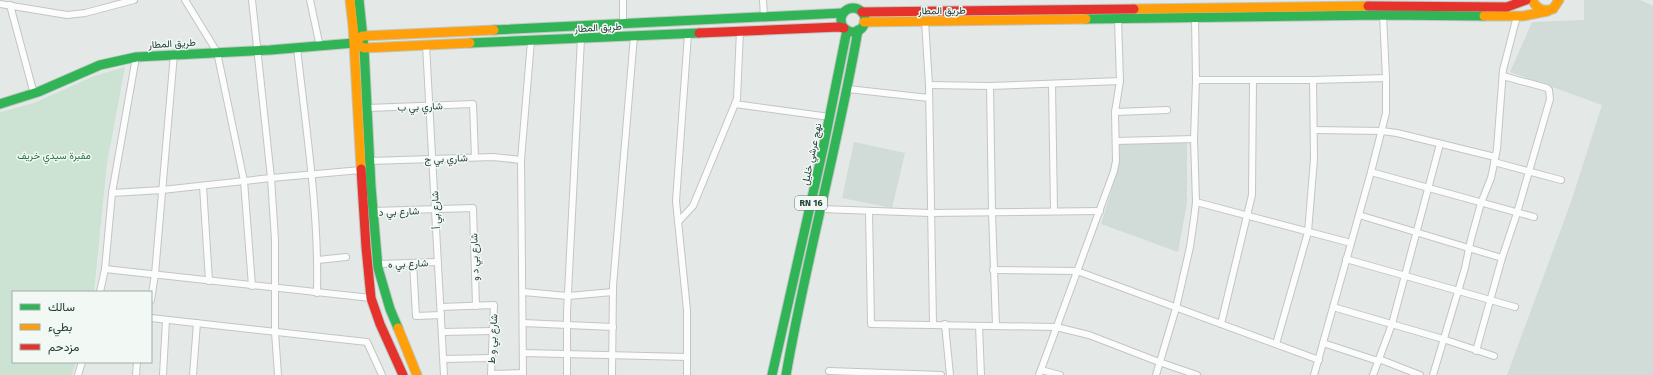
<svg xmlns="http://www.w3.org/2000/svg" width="1653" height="375" viewBox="0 0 1653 375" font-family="'Fira Sans',Vazirmatn,sans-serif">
<rect width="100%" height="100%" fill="#e4e9e7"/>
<g fill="#d1dbd7">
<path d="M 1584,0 L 1640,0 L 1653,6 L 1653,375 L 1507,375 L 1571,202 L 1602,105 L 1510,72 L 1532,22 L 1584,20 Z"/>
<path d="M 854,142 L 905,153 L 892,208 L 842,198 Z"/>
<path d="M 1120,143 L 1187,143 L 1187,203 L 1178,252 L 1101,224 L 1116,176 Z"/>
</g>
<path fill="#cce3d3" d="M 125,67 L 107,163 L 94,292 L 13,292 L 13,362 L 76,362 L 72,375 L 0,375 L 0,112 L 34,103 L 94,76 Z"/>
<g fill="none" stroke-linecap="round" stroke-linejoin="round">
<defs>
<g id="street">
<path d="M 185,0 L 217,52 L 244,181 L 252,286"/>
<path d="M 252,0 L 271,178 L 275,240 L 275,332 L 278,375"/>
<path d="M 310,0 L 320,47"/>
<path d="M 623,0 L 623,24"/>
<path d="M 763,0 L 764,18"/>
<path d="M 0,4 L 67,15 L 85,13 L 134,0"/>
<path d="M 10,5 L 34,94"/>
<path d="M 925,21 L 929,85 L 933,324"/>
<path d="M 426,45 L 444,375"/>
<path d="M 297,48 C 306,129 319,211 317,293"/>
<path d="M 1196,80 L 1313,80 L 1386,78"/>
<path d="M 1052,84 L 1054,211"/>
<path d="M 929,85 L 990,86 L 1120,81"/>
<path d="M 990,86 L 992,212 L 996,326"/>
<path d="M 848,89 L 929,98"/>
<path d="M 735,104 L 830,117"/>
<path d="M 367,108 L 473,104 L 475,157"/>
<path d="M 1115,112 L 1167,110"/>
<path d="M 1314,130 L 1382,131 L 1397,133 L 1495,157"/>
<path d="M 1116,141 L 1194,139"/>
<path d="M 370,161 L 493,157 L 521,160"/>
<path d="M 1494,162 L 1561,180"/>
<path d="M 1371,172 L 1534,217"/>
<path d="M 203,186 L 209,281"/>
<path d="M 112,193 L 162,190 L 271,178 L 361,170"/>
<path d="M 1196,202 L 1351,243"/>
<path d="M 821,209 L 930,213 L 1100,211"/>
<path d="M 373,211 L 473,208 L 476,306"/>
<path d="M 869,211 L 871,324 L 1056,327 L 1089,335 L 1159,362 L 1197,375"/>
<path d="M 1359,215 L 1502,258"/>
<path d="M 678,222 L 693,206 L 737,99 L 740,31"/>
<path d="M 1346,259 L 1515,307"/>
<path d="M 318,260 L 346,257"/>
<path d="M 413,263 L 416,316 L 441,315"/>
<path d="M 378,264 L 438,262"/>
<path d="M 105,269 L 371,298"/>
<path d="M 993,270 L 1077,271 L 1319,360"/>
<path d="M 100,292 L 105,269 L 112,193 L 136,57"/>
<path d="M 523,292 L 568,296 L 613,292"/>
<path d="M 151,300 L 155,274 L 174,54"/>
<path d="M 441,307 L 494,305 L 491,374 L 523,373"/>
<path d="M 1333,307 L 1443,339 L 1494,356"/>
<path d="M 151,318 L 367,342 L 382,375"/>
<path d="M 523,323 L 613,327"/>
<path d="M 945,324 L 950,375"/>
<path d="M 1221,324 L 1252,195 L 1253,81"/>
<path d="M 979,326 L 981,375"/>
<path d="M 442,332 L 493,331"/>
<path d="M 1323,343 L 1378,361"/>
<path d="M 1276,344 L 1308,232 L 1314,159 L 1313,80"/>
<path d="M 1476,351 L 1502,258 L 1517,213 L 1550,99 L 1549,90 L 1547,88 L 1503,76"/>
<path d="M 523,353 L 687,357"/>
<path d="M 444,359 L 491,358"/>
<path d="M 1379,359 L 1420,375"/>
<path d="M 1041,370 L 1060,375"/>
<path d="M 829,371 L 941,375"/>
<path d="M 78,375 L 82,362"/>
<path d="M 136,375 L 137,362"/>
<path d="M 163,375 L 166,320"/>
<path d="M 193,375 L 197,323"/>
<path d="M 523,375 L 521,160 L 531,41"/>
<path d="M 567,375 L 567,312 L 581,38"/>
<path d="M 612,375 L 613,286 L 634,36"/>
<path d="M 687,375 L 687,310 L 676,201 L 688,34"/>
<path d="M 1039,375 L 1114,171 L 1116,161 L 1115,112 L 1120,81 L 1118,19"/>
<path d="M 1156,375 L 1176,308 L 1190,247 L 1194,219 L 1196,202 L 1194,139 L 1196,80 L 1195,18"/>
<path d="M 1314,375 L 1371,172 L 1386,113 L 1386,78 L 1383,15"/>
<path d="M 1373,375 L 1392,324 L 1440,144"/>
<path d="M 1433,375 L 1465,268 L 1471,239 L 1481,203 L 1491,178 L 1497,149 L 1503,70 L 1517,16"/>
</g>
<g id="fast">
<path d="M 359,0 L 364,48 L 371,187 L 378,268 L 390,309 L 398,328"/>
<circle cx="853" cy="20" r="12"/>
<path d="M 1086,19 L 1383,15 L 1484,16"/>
<path d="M 494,30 L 843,13"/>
<path d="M 470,43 L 699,33"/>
<path d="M 0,104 L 38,92 L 100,65 L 136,57 L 270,50 L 354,43"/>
<path d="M 772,375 L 823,149 L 847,30"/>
<path d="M 786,375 C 806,259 838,146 858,30"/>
</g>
<g id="slow">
<path d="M 350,0 L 353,26 L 361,169"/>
<path d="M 1532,0 C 1537,9 1543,12 1553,9 L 1559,0"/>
<path d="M 1134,9 L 1368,6"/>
<path d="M 1484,16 L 1523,16 L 1548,11"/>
<path d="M 864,22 L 1086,19"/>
<path d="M 470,43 L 364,48 L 354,43 L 362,36 L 494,30"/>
<path d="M 398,328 L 417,375"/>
</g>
<g id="jam">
<path d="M 1368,6 L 1507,7 L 1526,0"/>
<path d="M 862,12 L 1134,9"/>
<path d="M 699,33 L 839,27 L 844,28"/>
<path d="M 361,169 L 366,247 L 371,298 L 380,324 L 403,375"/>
</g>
</defs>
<use href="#street" stroke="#c1c6c4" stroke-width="8"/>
<use href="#fast" stroke="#bfc7c4" stroke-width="11"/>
<use href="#slow" stroke="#bfc7c4" stroke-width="11"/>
<use href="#jam" stroke="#bfc7c4" stroke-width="11"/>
<use href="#street" stroke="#fbfcfb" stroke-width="6"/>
<use href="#fast" stroke="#30b455" stroke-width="9"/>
<use href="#slow" stroke="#ff9f0a" stroke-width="9"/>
<use href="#jam" stroke="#e5322d" stroke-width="9"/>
</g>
<g text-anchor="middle" stroke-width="3" stroke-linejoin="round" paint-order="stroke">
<rect fill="#f2f9f5" stroke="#60766f" stroke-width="1" x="795" y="196" width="32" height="14" rx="3"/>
<g font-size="9" font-weight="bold" fill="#213e35">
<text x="811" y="206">RN 16</text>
</g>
<g font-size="10" fill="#213e35" stroke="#f2f9f5">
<text transform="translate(942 10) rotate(-1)" y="4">طريق المطار</text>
<text transform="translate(598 27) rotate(-3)" y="4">طريق المطار</text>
<text transform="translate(172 43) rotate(-3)" y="4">طريق المطار</text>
<text transform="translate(420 106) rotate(-2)" y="4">شاري بي ب</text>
<text transform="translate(811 154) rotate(-78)" y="4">نهج عرشي خليل</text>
<text transform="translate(446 158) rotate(-2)" y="4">شاري بي ج</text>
<text transform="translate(435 210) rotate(-93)" y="4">شارع بي أ</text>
<text transform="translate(399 211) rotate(-2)" y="4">شارع بي د</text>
<text transform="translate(474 257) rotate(-92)" y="4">شارع بي د و</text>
<text transform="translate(408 263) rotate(-2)" y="4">شارع بي ه</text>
<text transform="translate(492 339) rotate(-87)" y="4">شارع بي و ط</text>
</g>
<g font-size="10" fill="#2a7644" stroke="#f2f9f5">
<text x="54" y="159">مقبرة سيدي خريف</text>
</g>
</g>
<rect x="12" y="291" width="140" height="72" fill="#f2f9f5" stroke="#9eaea8"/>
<rect x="20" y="304" width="20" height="6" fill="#30b455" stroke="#9eaea8"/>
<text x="48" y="311" font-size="12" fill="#213e35">سالك</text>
<rect x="20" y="324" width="20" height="6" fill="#ff9f0a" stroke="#9eaea8"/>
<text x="48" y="331" font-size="12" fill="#213e35">بطيء</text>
<rect x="20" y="344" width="20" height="6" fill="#e5322d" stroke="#9eaea8"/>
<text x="48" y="351" font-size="12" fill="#213e35">مزدحم</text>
</svg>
